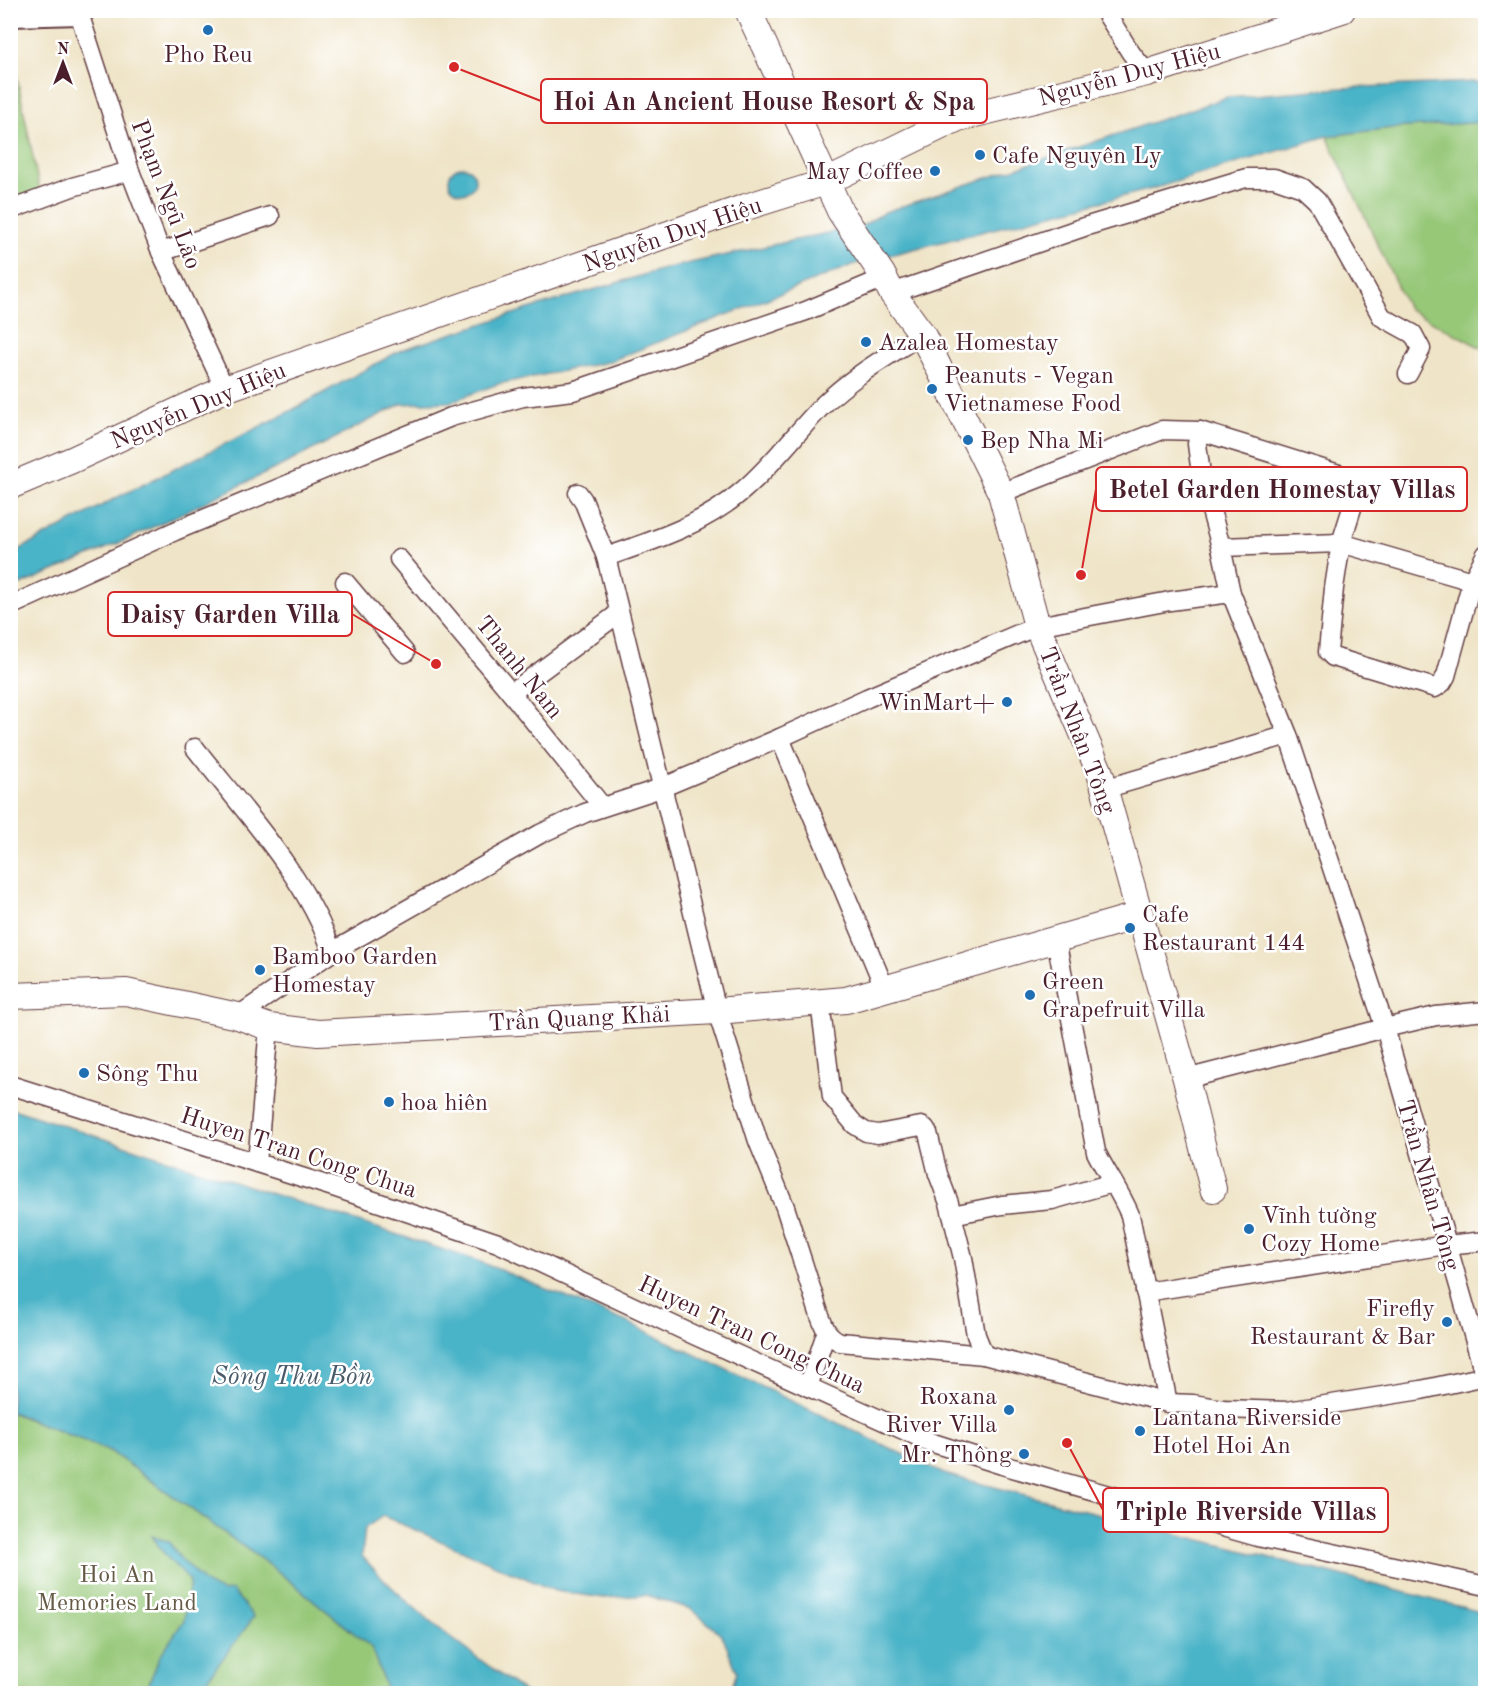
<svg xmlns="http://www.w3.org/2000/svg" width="1496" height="1704" viewBox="0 0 1496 1704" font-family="'Old Standard TT',serif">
<rect width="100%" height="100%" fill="#fff"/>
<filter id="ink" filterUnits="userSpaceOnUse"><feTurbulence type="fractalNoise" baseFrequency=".0167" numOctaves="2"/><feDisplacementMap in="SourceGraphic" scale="12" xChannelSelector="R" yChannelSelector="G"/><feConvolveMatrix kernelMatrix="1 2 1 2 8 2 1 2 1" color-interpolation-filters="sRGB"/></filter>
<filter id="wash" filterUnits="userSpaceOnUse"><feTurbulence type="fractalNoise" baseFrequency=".008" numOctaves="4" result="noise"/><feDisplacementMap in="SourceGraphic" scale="24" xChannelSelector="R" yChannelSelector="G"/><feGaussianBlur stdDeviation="1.35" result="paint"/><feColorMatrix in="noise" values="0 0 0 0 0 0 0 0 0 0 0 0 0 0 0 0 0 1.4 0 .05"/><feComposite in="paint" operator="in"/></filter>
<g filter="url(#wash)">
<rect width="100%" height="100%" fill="#efe4c7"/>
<g fill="#96c878" stroke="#707452" stroke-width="1.5">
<path d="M 10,42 L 41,197 L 10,215 Z"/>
<path d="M 1478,121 L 1485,122 L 1485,350 L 1408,309 L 1327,136 L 1392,128 Z"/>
<path d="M 10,1412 L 110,1451 L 275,1569 L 371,1647 L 388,1693 L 11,1693 Z"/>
</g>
<g fill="#49b3c7" stroke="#4a6979" stroke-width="1.5">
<path d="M 1473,82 L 1485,83 L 1485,122 L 1392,128 L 1327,136 L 1152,189 L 858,263 L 608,362 L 498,384 L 450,402 L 401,404 L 291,461 L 126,540 L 11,589 L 11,554 L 114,499 L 283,415 L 401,350 L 525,310 L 667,268 L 864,225 L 885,212 L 1228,97 L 1341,88 Z"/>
<circle cx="462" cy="180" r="13"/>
<path d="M 10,1108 L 478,1261 L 629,1323 L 944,1474 L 1485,1613 L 1485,1693 L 730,1693 L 737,1672 L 722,1635 L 691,1609 L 646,1595 L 604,1598 L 555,1591 L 383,1516 L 365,1528 L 362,1556 C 408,1609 469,1652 526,1693 L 388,1693 L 371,1647 L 275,1569 L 110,1451 L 11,1412 Z"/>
<path d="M 152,1536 L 169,1542 L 180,1558 L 206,1584 L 222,1592 L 232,1590 L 254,1617 L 197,1693 L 145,1693 L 160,1656 L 184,1620 L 190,1581 L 165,1555 Z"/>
</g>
</g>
<g filter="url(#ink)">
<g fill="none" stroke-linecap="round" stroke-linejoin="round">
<defs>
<g id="street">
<path d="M 78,10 L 130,171 L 161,252 L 225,389"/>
<path d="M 1104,10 L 1131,53 L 1147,73"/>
<path d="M 10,210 L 72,187 L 130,171"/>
<path d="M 161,252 L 270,216"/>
<path d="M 892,293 L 1084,227 L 1246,178 L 1274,178 L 1303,188 L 1317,201 L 1382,317 L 1413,334 L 1421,349 L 1408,374"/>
<path d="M 1200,431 L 1197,444 L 1201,474 L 1221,547 L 1231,593 L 1288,735 L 1385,1028 L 1436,1016 L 1486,1011"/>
<path d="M 578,493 L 583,500 L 606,557 L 717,1011 L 758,1141 L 785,1207 L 820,1316 C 825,1329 827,1336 840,1342 L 984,1355 L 1168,1403 L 1193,1404 L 1223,1409 L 1287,1411 L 1421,1390 L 1486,1376"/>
<path d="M 1001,493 L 1162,430 L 1200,431 L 1339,474 L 1353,483 L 1357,492 L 1341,543 L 1334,588 L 1328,652 L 1333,657 L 1435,688 L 1442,683 L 1446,676 L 1472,581 L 1486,554"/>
<path d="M 1221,547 L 1341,543 L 1472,581"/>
<path d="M 606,557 C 652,541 703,525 741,492 C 771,467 795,434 822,406 C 851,377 888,356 922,334"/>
<path d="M 399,559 L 511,693 L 602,806"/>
<path d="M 345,582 L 405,653"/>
<path d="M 10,606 L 175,531 L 451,417 L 523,397 L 573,391 L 806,311 L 884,278"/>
<path d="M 511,693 L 619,613"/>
<path d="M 780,738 L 885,989"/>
<path d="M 195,748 C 242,808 308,879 332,952"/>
<path d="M 1104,789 L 1288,735"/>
<path d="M 1056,939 L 1096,1152 C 1107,1174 1121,1193 1130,1215 L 1168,1403"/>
<path d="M 820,1002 L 832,1097 L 855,1125 L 866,1132 L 878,1134 L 921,1126 L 925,1128 L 928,1133 L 938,1174 L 949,1203 L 963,1258 L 976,1335 L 984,1355"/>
<path d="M 238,1016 L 332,952 L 540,834 L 585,813 L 661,788 L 780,738 L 867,698 L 1037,626 L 1170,601 L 1231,593"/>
<path d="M 1186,1079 L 1385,1028 L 1486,1380"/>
<path d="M 10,1085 L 336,1188 L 498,1243 L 694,1335 L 930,1442 L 1002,1465 L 1258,1537 L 1486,1586"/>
<path d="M 257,1163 L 269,1027"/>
<path d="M 952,1215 L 1002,1205 L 1052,1200 L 1113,1183"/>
<path d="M 1145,1292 L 1446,1245 L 1486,1241"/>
<path d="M 808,1387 L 826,1333"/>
</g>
<g id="secondary">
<path d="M 748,10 L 840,211 L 882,274 L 892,293 L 922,334 L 1001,493 L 1037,626 L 1100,773 L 1186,1079 L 1213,1189"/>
<path d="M 10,486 L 72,460 L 225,389 L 746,207 L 826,182 L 958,118 L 1147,73 L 1342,10"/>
<path d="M 10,996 L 126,992 L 238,1016 L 269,1027 L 318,1033 L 717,1011 L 846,1000 L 1140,915"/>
</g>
<path id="primary" d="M 10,12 L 80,10"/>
</defs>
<use href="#street" stroke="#633d42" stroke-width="21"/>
<use href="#secondary" stroke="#633d42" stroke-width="28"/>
<use href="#primary" stroke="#633d42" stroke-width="32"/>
<use href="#street" stroke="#fff" stroke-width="18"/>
<use href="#secondary" stroke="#fff" stroke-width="26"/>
<use href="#primary" stroke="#fff" stroke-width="28"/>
</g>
</g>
<g fill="#1f6fb2" stroke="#fff" stroke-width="2">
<circle cx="208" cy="30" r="6"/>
<circle cx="980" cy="155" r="6"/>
<circle cx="935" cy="171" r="6"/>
<circle cx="866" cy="342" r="6"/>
<circle cx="932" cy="389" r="6"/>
<circle cx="968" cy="440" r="6"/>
<circle cx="1007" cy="702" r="6"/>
<circle cx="1130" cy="928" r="6"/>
<circle cx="260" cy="970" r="6"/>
<circle cx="1030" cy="995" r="6"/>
<circle cx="84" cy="1073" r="6"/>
<circle cx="389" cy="1102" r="6"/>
<circle cx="1249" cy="1229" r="6"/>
<circle cx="1447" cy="1322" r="6"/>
<circle cx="1009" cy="1410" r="6"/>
<circle cx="1140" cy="1431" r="6"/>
<circle cx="1024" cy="1454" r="6"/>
</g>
<g text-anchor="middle" stroke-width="5" stroke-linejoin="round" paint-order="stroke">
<g font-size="24" fill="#4a1f2b" stroke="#fff" text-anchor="start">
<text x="208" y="62" text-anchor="middle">Pho Reu</text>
<text x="992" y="163">Cafe Nguyên Ly</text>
<text x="923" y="179" text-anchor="end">May Coffee</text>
<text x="878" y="350">Azalea Homestay</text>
<text x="944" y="383">Peanuts - Vegan<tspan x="944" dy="28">Vietnamese Food</tspan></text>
<text x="980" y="448">Bep Nha Mi</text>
<text x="995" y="710" text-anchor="end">WinMart+</text>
<text x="1142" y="922">Cafe<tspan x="1142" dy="28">Restaurant 144</tspan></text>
<text x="272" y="964">Bamboo Garden<tspan x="272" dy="28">Homestay</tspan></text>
<text x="1042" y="989">Green<tspan x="1042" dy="28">Grapefruit Villa</tspan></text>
<text x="96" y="1081">Sông Thu</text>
<text x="401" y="1110">hoa hiên</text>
<text x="1261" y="1223">Vĩnh tường<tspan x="1261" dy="28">Cozy Home</tspan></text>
<text x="1435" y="1316" text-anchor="end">Firefly<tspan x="1435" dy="28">Restaurant &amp; Bar</tspan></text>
<text x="997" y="1404" text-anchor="end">Roxana<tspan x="997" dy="28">River Villa</tspan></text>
<text x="1152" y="1425">Lantana Riverside<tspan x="1152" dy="28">Hotel Hoi An</tspan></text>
<text x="1012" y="1462" text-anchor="end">Mr. Thông</text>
</g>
<g font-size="24" fill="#4a1f2b" stroke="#fff">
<text transform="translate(1129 74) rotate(-15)" y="8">Nguyễn Duy Hiệu</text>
<text transform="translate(167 194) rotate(69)" y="8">Phạm Ngũ Lão</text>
<text transform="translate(672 234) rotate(-19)" y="8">Nguyễn Duy Hiệu</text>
<text transform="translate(198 405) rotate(-23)" y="8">Nguyễn Duy Hiệu</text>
<text transform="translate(520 667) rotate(51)" y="8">Thanh Nam</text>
<text transform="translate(1078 730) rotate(69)" y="8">Trần Nhân Tông</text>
<text transform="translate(579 1018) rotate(-3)" y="8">Trần Quang Khải</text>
<text transform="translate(299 1152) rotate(18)" y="8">Huyen Tran Cong Chua</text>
<text transform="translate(1429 1185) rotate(74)" y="8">Trần Nhân Tông</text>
<text transform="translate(752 1334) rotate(25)" y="8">Huyen Tran Cong Chua</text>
</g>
<g font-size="24" fill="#655a46" stroke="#fff">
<text x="117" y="1582">Hoi An<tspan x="117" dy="28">Memories Land</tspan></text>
</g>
<g font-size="26" font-style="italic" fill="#4a5a69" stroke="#fff">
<text x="292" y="1384">Sông Thu Bồn</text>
</g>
</g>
<path fill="none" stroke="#d62828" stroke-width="2" d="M454 67L541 101M1081 575L1096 489M436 664L352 614M1067 1443L1103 1510"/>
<g fill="#d62828" stroke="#fff" stroke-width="2">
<circle cx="454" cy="67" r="6"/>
<circle cx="1081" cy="575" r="6"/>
<circle cx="436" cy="664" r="6"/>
<circle cx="1067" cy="1443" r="6"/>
</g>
<g fill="#fff" stroke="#d62828" stroke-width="2">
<rect x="541" y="79" width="446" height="44" rx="6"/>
<rect x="1096" y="467" width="371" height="44" rx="6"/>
<rect x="108" y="592" width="244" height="44" rx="6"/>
<rect x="1103" y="1488" width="285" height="44" rx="6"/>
</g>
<g font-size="26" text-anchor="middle" font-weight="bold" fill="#4a1f2b">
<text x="764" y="110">Hoi An Ancient House Resort &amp; Spa</text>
<text x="1282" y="498">Betel Garden Homestay Villas</text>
<text x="230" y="623">Daisy Garden Villa</text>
<text x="1246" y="1520">Triple Riverside Villas</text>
</g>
<rect width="1496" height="1704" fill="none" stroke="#fff" stroke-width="36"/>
<g transform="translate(63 63)" stroke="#ffffff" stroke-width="4.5" paint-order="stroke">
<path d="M0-4.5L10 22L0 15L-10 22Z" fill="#4a1f2b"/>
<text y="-9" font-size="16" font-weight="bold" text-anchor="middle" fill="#4a1f2b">N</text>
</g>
</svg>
